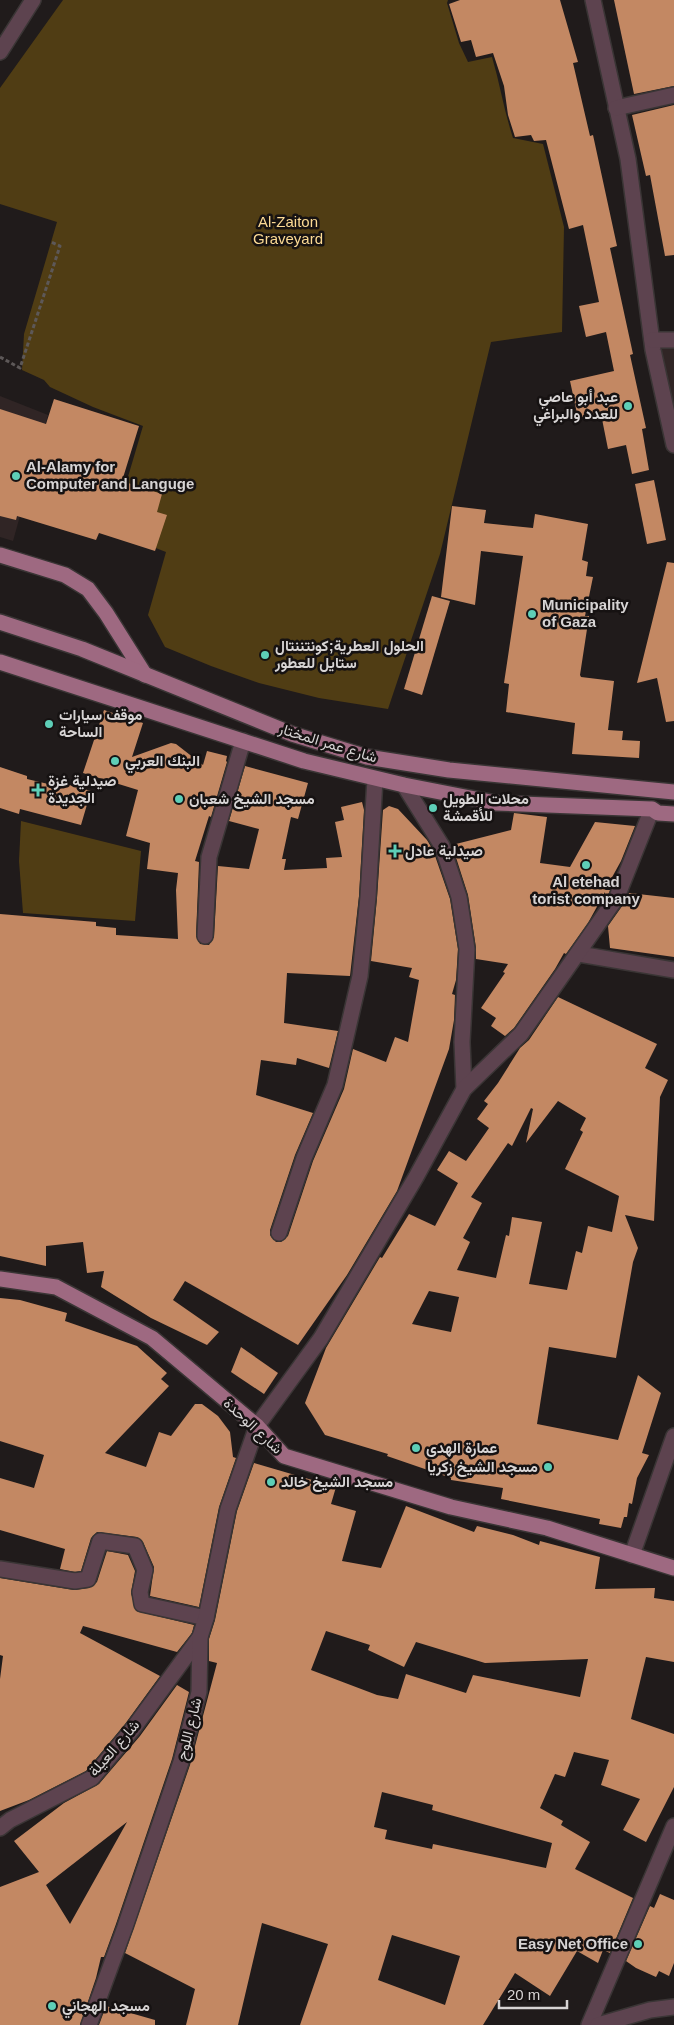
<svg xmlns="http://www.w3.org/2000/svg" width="674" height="2025" viewBox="0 0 674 2025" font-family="Arial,Vazirmatn,sans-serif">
<rect width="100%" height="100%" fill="#201b1b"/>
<g fill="#302525">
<path d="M 658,344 L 674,345 L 674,410 Z"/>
<path d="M 0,396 L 48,415 L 13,541 L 0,537 Z"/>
</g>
<g fill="#503d14">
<path d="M 63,0 L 448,0 L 447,3 L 459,43 L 468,62 L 492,57 C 500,84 504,111 513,138 L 543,144 L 564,227 L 562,332 L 491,342 L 440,554 L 388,709 L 319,698 L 259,683 L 211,666 L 165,647 L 148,615 L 166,552 L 112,531 L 143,426 L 93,407 L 50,387 L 44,380 L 22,370 L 24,334 L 57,222 L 0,204 L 0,88 Z"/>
<path d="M 21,821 L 141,851 L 135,921 L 23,913 L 19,861 Z"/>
</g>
<g fill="#c38863" fill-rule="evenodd">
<path d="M 460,0 L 560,0 L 578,62 L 573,63 L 590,136 L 593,135 L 617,246 L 610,248 L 633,354 L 630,355 L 646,428 L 642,429 L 649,470 L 632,474 L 626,445 L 608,449 L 602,419 L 599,420 L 598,414 L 578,418 L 570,381 L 614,371 L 606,332 L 586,337 L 579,306 L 599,302 L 583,225 L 569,229 L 546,140 L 534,141 L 531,135 L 515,137 L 508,115 L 504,86 L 493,53 L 476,57 L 471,40 L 461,42 L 449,4 Z"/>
<path d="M 614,0 L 674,0 L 674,86 L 634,94 Z"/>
<path d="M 674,105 L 674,255 L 665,256 L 650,175 L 646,176 L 632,115 Z"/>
<path d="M 54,399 L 139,426 L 122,481 L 162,494 L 157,512 L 167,515 L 155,551 L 99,533 L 96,540 L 17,516 L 16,520 L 0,516 L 0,409 L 46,424 Z"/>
<path d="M 654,480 L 666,540 L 647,544 L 635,484 Z"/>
<path d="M 452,506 L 486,510 L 484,523 L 533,528 L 535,514 L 588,524 L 582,560 L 588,562 L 586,576 L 593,577 L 585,616 L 589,616 L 580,675 L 581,677 L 614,681 L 608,730 L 623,731 L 622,740 L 640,741 L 639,758 L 572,754 L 575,723 L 506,712 L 509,684 L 504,683 L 523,556 L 481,551 L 475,605 L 441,597 Z"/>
<path d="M 667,562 L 674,563 L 674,721 L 666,722 L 657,678 L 637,683 Z"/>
<path d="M 432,596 L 450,601 L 422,695 L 404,689 Z"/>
<path d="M 104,710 L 143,723 L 132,757 L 171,743 L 176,744 L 203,765 L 207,751 L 227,756 L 226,761 L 227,762 L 211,817 L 209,816 L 195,861 L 199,862 L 196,936 L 200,944 L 209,945 L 214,937 L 218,866 L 249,869 L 259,829 L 229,821 L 245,766 L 308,783 L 298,819 L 291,817 L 282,859 L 286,859 L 284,870 L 327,868 L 326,858 L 342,857 L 335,822 L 344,820 L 341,807 L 362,802 L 364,810 L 359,896 L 350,976 L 287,973 L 284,1023 L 338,1031 L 329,1068 L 297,1058 L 296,1065 L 261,1060 L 256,1095 L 313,1113 L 295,1155 L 270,1230 L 270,1235 L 276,1242 L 281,1242 L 288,1236 L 313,1161 L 344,1089 L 353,1049 L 386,1062 L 395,1037 L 408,1042 L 419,980 L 409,977 L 412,968 L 371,961 L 377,898 L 383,810 L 389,806 L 398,809 L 427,840 L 433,850 L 450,899 L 458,949 L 456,980 L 452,994 L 455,995 L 454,1020 L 449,1049 L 397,1191 L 347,1275 L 298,1345 L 185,1281 L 173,1300 L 219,1332 L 207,1345 L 151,1318 L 101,1287 L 104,1271 L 87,1273 L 83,1242 L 46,1246 L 46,1266 L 0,1256 L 0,914 L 96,922 L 96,926 L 116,928 L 116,935 L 178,939 L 176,890 L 178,873 L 147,869 L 150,843 L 126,836 L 138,790 L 83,773 Z"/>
<path d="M 0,767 L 27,776 L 27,779 L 61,787 L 62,783 L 91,791 L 81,825 L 20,809 L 19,814 L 0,808 Z"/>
<path d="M 514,813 L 547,817 L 540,863 L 570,867 L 595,822 L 635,826 L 621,861 L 605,890 L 610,890 L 609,893 L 605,898 L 605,892 L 588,923 L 566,954 L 564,953 L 555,969 L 514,1028 L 505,1036 L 491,1026 L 496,1018 L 481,1008 L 505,973 L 503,972 L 508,964 L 476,959 L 476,948 L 468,895 L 452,845 L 511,830 Z"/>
<path d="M 629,893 L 674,898 L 674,957 L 610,948 L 608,926 L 625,902 Z"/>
<path d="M 558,997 L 657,1044 L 645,1068 L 668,1080 L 660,1097 L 654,1221 L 625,1215 L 638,1248 L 633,1262 L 616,1358 L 549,1347 L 537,1424 L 618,1440 L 638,1375 L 661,1393 L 642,1453 L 649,1455 L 637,1478 L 632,1504 L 629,1503 L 627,1517 L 624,1517 L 621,1528 L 599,1524 L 600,1519 L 501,1499 L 503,1488 L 451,1480 L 451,1478 L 387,1456 L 388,1454 L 325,1435 L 305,1403 L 326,1348 L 380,1257 L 382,1258 L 409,1214 L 435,1226 L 458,1183 L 437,1170 L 449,1151 L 466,1161 L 489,1128 L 477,1119 L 488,1104 L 484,1101 L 498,1083 L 520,1048 L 529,1040 ZM 558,1101 L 586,1118 L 580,1130 L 583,1132 L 565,1169 L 619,1196 L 612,1232 L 588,1226 L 582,1253 L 576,1251 L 567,1290 L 529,1284 L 542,1222 L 512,1217 L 509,1236 L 506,1235 L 496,1278 L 457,1270 L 470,1242 L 463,1238 L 482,1203 L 471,1197 L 508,1143 L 512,1146 L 531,1108 L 533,1109 L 526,1143 ZM 429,1291 L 459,1297 L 451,1332 L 412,1324 Z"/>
<path d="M 0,1298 L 20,1300 L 67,1313 L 65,1321 L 137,1346 L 167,1373 L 161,1379 L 169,1386 L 105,1453 L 146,1467 L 159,1432 L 171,1436 L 195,1404 L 202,1404 L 218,1416 L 230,1432 L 233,1457 L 236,1458 L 219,1507 L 199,1607 L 150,1596 L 154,1567 L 143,1542 L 137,1537 L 97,1532 L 91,1538 L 81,1571 L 75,1572 L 60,1569 L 65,1549 L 0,1530 L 0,1478 L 34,1488 L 44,1455 L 0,1441 Z"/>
<path d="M 241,1347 L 278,1373 L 264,1394 L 231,1372 Z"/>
<path d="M 254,1463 L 336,1487 L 331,1504 L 356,1511 L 342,1561 L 381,1568 L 406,1506 L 474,1532 L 477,1526 L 513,1535 L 539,1545 L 540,1541 L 600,1557 L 595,1589 L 655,1588 L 654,1598 L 674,1601 L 674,1662 L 646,1657 L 631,1719 L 674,1734 L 674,1787 L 646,1842 L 623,1830 L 640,1799 L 601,1785 L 609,1760 L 574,1752 L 565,1777 L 555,1774 L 540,1808 L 563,1821 L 561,1825 L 590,1842 L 575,1869 L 633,1898 L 610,1953 L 603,1950 L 598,1963 L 577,1951 L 550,1996 L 515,1973 L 483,2025 L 300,2025 L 328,1944 L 262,1923 L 238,2025 L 186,2025 L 195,1989 L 125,1953 L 190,1765 L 217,1663 L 209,1661 L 209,1639 L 215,1620 L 237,1511 ZM 326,1631 L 370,1645 L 368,1650 L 404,1667 L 416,1642 L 485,1663 L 588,1659 L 580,1697 L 473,1675 L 466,1693 L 406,1674 L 398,1699 L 377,1695 L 311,1670 ZM 382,1792 L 433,1805 L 432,1810 L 552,1843 L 546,1868 L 433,1844 L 432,1849 L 385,1839 L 387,1830 L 374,1827 ZM 392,1935 L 460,1956 L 445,2005 L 378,1980 Z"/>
<path d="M 107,1551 L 128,1555 L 135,1571 L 131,1593 L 136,1611 L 194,1625 L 192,1633 L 177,1652 L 83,1626 L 80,1633 L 160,1676 L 125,1724 L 86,1771 L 29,1800 L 0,1811 L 0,1679 L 3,1656 L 0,1655 L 0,1578 L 74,1590 L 89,1588 L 97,1582 Z"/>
<path d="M 177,1685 L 189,1692 L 172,1759 L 116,1924 L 104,1957 L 101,1957 L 96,1978 L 80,2025 L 0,2025 L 0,1887 L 39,1872 L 14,1841 L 64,1803 L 99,1784 L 140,1736 ZM 127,1822 L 70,1924 L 46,1885 Z"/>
<path d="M 660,1894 L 674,1900 L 674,1963 L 669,1976 L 659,1971 L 656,1977 L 636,1968 L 626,1961 L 650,1906 L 654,1908 Z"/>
<path d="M 106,2006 L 155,2020 L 155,2025 L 99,2025 Z"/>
</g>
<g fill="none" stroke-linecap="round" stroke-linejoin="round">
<defs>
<g id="minor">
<path d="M 593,0 L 628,159 L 653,350 L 674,445"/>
<path d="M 0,52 L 33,0"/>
<path d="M 616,108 L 674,95"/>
<path d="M 652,340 L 674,340"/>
<path d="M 404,785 L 442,846 L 459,897 L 467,949 L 462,1042 L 464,1089"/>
<path d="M 205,936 L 209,857 L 243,741"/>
<path d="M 579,954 L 674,970"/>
<path d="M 279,1233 L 304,1158 L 335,1085 L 360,976 L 368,897 L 375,779"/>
<path d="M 632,1555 L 674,1436"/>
<path d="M 0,1569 L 75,1581 L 88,1579 L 100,1541 L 135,1546 L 145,1570 L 140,1592 L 142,1604 L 206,1618"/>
<path d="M 0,1828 L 10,1820 L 92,1778 L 132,1730 L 200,1637"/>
<path d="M 89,2025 L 125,1927 L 181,1762 L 199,1692 L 200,1637 L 206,1618 L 228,1509 L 257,1426 L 321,1338 L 416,1177 L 464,1089 L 521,1034 L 617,897 L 652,809"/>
<path d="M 589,2025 L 674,1826"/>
<path d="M 598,2025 L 650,2010 L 674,2007"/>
</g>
<g id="major">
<path d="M 0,555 L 65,575 L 88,589 L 106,613 L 145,675"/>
<path d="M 0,622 L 82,649 L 292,734 L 367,757 L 449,770 L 674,792"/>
<path d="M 0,662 L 304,761 L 404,785 L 496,803 L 652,809 L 658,813 L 674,814"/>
<path d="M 0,1279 L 56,1287 L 152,1338 L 257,1426 L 284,1456 L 451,1507 L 547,1528 L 674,1568"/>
</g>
</defs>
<use href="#minor" stroke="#3a3535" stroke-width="18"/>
<use href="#major" stroke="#3a3535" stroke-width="18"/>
<path stroke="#5d5858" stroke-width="3" stroke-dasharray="4 2.5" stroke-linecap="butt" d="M 0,357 L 20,368 L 60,246 L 51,242"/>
<use href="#minor" stroke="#5d434f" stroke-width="15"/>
<use href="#major" stroke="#9e6981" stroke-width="15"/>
</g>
<g fill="#5eceb7" stroke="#161212" stroke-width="2">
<circle cx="628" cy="406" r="5"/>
<circle cx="16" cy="476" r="5"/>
<circle cx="532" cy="614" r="5"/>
<circle cx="265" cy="655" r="5"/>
<circle cx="49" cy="724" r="5"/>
<circle cx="115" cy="761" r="5"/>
<path d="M35.5 782.5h5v5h5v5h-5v5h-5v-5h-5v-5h5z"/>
<circle cx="179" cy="799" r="5"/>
<circle cx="433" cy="808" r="5"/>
<path d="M392.5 843.5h5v5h5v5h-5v5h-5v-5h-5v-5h5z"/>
<circle cx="586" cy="865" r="5"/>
<circle cx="416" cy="1448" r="5"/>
<circle cx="548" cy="1467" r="5"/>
<circle cx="271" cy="1482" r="5"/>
<circle cx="638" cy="1944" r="5"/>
<circle cx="52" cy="2006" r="5"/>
</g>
<g text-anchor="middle" stroke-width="5" stroke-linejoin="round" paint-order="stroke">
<g font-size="15" fill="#fcda94" stroke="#161212">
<text x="288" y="227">Al-Zaiton<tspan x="288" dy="17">Graveyard</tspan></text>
</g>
<g font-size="15" font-weight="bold" fill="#d7d4d4" stroke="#161212" text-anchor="start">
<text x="618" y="402" text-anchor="end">عبد أبو عاصي<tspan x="618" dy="17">للعدد والبراغي</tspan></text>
<text x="26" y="472">Al-Alamy for<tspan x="26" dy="17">Computer and Languge</tspan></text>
<text x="542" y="610">Municipality<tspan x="542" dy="17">of Gaza</tspan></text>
<text x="275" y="651">الحلول العطرية;كونتننتال<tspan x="275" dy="17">ستايل للعطور</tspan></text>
<text x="59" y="720">موقف سيارات<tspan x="59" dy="17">الساحة</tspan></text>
<text x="125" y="766">البنك العربي</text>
<text x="48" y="786">صيدلية غزة<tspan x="48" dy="17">الجديدة</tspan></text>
<text x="189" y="804">مسجد الشيخ شعبان</text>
<text x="443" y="804">محلات الطويل<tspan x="443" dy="17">للأقمشة</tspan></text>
<text x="405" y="856">صيدلية عادل</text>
<text x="586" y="887" text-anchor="middle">Al etehad<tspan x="586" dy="17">torist company</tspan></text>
<text x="426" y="1453">عمارة الهدى</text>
<text x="538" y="1472" text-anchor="end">مسجد الشيخ زكريا</text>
<text x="281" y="1487">مسجد الشيخ خالد</text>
<text x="628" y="1949" text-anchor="end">Easy Net Office</text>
<text x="62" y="2011">مسجد الهجاني</text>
</g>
<g font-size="15" fill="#d7d4d4" stroke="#161212">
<text transform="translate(328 743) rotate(17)" y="5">شارع عمر المختار</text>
<text transform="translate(253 1426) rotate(43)" y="5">شارع الوحدة</text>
<text transform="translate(189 1729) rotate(-76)" y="5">شارع اللوح</text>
<text transform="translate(114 1748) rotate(-49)" y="5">شارع العيلة</text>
</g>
</g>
<path d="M499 2000v8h68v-8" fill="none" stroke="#d7d4d4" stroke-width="2.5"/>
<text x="507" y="2000" font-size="15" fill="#d7d4d4" stroke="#161212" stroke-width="4" paint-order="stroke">20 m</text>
</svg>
